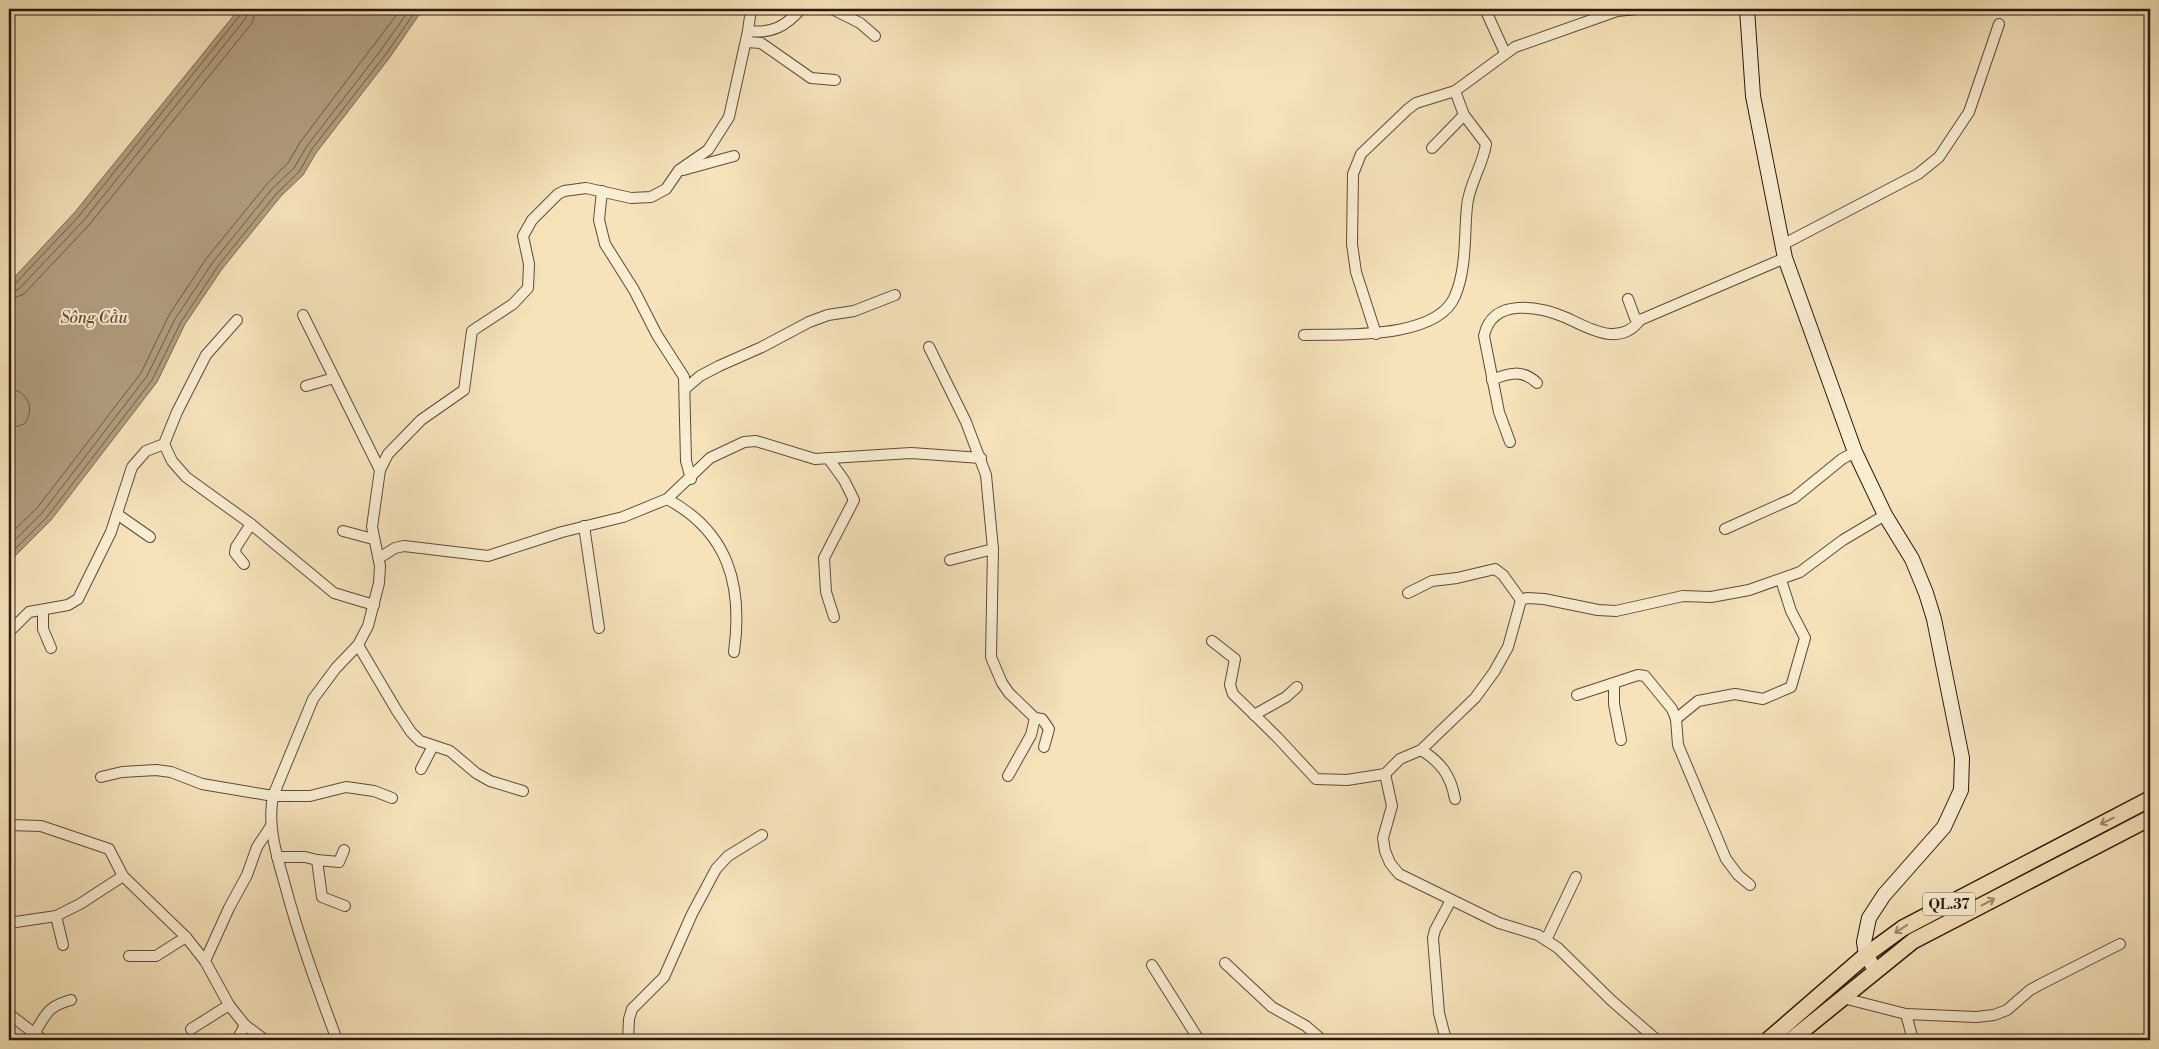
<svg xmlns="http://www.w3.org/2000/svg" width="2159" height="1049" viewBox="0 0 2159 1049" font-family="'Libre Bodoni',serif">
<rect width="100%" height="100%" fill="#f6e3ba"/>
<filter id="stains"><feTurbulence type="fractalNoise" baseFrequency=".004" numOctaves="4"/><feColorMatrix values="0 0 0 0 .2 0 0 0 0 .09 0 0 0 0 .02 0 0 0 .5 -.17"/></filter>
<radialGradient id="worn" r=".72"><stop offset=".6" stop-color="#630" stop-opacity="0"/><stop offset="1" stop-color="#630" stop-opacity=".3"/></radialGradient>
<path fill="#b19e7f" stroke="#7b6851" d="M 239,9 L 423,9 L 390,57 L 316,153 L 303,175 L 281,196 L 222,269 L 185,324 L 157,382 L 51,520 L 9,562 L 9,413 L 12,409 L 9,408 L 9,283 L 75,212 Z"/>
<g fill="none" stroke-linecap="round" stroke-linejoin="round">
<g stroke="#6e5b46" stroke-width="1">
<path d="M 9,286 L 14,285 L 79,216 L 241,14 L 243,9"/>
<path d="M 9,293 L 19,289 L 84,220 L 246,18 L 249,9"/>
<path d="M 9,300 L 24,294 L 89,225 L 252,23 L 256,9"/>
<path d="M 9,389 C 28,390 36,410 24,424 L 9,429"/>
<path d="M 9,535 L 37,508 L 141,373 L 169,315 L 206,259 L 267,184 L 288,163 L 301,141 L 401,9"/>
<path d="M 9,546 L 42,513 L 147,376 L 175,319 L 213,262 L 272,189 L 294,168 L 307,146 L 381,50 L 410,9"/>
<path d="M 9,555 L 47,517 L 152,380 L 181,322 L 218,266 L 277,193 L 299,172 L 312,149 L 386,54 L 417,9"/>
</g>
<defs>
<g id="street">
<path d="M 832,9 L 860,23 L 875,36"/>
<path d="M 1485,9 L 1505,53"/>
<path d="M 748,31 C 772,34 786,26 801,9"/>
<path d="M 746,42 L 761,43 L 811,78 L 835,80"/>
<path d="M 1432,148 L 1464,115"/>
<path d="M 683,170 L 734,156"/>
<path d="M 602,191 L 599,220 L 605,244 L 634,290 L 657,335 L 684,377 L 686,461 L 691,479"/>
<path d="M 1782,245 L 1918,174 L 1939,157 L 1969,112 L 1999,24"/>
<path d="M 1628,299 L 1635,318 L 1640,320 L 1785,258"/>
<path d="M 303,315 L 380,470"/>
<path d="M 1376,334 L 1356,272 L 1352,244 L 1353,174 L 1361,154 L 1408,109 L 1416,103 L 1455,91 L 1515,47 L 1617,11 L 1637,9"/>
<path d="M 1304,335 C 1342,334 1437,340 1455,296 C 1467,268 1464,235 1467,206 C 1469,184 1483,165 1486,144 L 1464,115 L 1455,91"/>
<path d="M 929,347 L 966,422 L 986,475 L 993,549 L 991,657 L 1002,683 L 1009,693 L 1035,718 L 1031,735 L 1008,776"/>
<path d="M 1492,380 C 1508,373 1523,369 1537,383"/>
<path d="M 306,386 L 334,378"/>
<path d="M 686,388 L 700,376 L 719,366 L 762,347 L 809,322 L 828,315 L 854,311 L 895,295"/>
<path d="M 1510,442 L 1499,412 L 1484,336 C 1492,297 1539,306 1567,318 C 1590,329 1620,347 1640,320"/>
<path d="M 164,444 L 172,461 L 186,477 L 251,524 L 334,593 L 374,605"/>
<path d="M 828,458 L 844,480 L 854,500 L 824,558 L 826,592 L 834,617"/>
<path d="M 667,499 C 729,532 743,586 734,652"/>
<path d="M 117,514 L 150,537"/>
<path d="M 584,526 L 599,628"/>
<path d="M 1725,529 L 1794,498 L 1842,459 L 1855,452"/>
<path d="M 343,531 L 373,539"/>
<path d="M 379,558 L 395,548 L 404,546 L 488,556 L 562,532 L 623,517 L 667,499 L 710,458 L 744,442 L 756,441 L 815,459 L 911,453 L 981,458"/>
<path d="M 950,560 L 993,549"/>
<path d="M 244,564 L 235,553 L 236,547 L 251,524"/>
<path d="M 1408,593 L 1432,581 L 1457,578 L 1495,569 L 1503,575 L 1521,600"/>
<path d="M 43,610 L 43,629 L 51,648"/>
<path d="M 9,632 L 29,612 L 68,605 L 78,599 L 111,532 L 132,467 L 146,451 L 164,444 L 177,412 L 206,355 L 237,320"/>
<path d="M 1212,641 L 1235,659 L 1230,685 L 1233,694 L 1277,737 L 1316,779 L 1347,780 L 1385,774 L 1400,759 L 1421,750 L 1475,698 L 1494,672 L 1508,647 L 1521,600 L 1527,598 L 1544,599 L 1598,610 L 1616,611 L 1683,596 L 1711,597 L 1749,590 L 1800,572 L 1843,540 L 1885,515"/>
<path d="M 358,645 L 397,711 L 411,732 L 420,741 L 450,751 L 476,773 L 490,781 L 523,791"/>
<path d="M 1614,684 L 1614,704 L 1621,740"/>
<path d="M 1577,695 L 1638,675 L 1645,676 L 1672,709 L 1676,719 L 1678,745 L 1726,859 L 1738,875 L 1750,885"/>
<path d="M 1254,715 L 1286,697 L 1297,687"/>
<path d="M 1035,718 L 1042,719 L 1049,729 L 1044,747"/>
<path d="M 1676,719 L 1698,701 L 1735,694 L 1763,699 L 1791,687 L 1805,638 L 1791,611 L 1781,580"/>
<path d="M 1421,750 C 1441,762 1451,776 1455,799"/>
<path d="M 421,769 L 433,746"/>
<path d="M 1385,774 L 1392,806 L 1383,838 L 1385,851 L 1390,863 L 1399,874 L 1499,923 L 1538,935 L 1558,948 L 1612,1001 L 1657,1040"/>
<path d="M 101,777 L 122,772 L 156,770 L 171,772 L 202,784 L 273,796 L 310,796 L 346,787 L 374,791 L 392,798"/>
<path d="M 9,825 L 41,826 L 109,849 L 123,876 L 186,937 L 205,961 L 229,1005 L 245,1025 L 265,1040"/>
<path d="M 277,857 L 305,857 L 317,860 L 322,897 L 345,906"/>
<path d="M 317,860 L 339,862 L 344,850"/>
<path d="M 56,916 L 63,945"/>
<path d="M 9,923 L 56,916 L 80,904 L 123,876"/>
<path d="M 1546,940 L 1576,877"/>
<path d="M 129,956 L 156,956 L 186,937"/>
<path d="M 205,961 L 229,908 L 247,875 L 257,847 L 271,826"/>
<path d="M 1225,963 L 1272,1007 L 1306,1026 L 1322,1040"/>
<path d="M 1152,965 L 1199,1040"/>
<path d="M 1843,998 L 1906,1014 L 1976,1017 L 1994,1015 L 2007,1010 L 2030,990 L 2043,983 L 2120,944"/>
<path d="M 9,1014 L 43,1040"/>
<path d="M 1906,1014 L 1913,1040"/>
<path d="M 191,1029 L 229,1005"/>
<path d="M 34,1034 C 46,1014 48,1006 71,1000"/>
<path d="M 237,1040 L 245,1025"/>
<path d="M 337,1040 C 318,989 299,938 285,885 C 277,856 267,827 273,796 L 313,699 L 336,668 L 358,645 L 368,626 L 379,583 L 380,566 L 372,527 L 380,470 L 388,454 L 421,420 L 464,390 L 472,331 L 513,304 L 528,288 L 529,264 L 523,236 L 532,220 L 558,194 L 564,191 L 586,188 L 631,198 L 651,197 L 666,189 L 679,170 L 708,150 L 729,117 L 748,31 L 751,9"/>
<path d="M 473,1040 L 480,1040"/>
<path d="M 628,1040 L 629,1019 L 632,1009 L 664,977 L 692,914 L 716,869 L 728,856 L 762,835"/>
<path d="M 1446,1040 L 1439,1013 L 1433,938 L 1435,930 L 1451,900"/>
</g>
<path id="secondary" d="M 1747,9 L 1753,96 L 1785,258 L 1855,452 L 1885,515 L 1912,559 L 1926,593 L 1934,619 L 1962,758 L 1961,790 L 1944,827 L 1884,895 L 1869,918 L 1864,942 L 1866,955 L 1876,971"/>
<g id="primary">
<path d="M 1768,1040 L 1866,955 L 1903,928 L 2150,799"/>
<path d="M 1791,1040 L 1913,941 L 2150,818"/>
</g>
</defs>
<use href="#street" stroke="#5e4b38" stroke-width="12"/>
<use href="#secondary" stroke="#2b180c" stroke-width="16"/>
<use href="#primary" stroke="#2b180c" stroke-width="18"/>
<use href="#street" stroke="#f9edd2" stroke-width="10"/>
<use href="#secondary" stroke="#f9edd2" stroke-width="14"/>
<use href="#primary" stroke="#f6e3ba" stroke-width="15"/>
</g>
<defs><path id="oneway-shaft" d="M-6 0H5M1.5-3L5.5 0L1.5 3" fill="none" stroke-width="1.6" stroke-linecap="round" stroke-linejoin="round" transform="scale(1.25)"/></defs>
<g stroke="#9b886c">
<use href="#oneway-shaft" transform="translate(2107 821) rotate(153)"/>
<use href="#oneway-shaft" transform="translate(1988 902) rotate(-28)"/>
<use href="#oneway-shaft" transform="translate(1901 929) rotate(147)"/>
</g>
<g text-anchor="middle" stroke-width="4" stroke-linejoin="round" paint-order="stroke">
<rect fill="#f9edd2" stroke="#695847" stroke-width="1" x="1923" y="892.5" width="52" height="23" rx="4"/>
<g font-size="14" font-weight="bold" fill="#2b180c">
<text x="1949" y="909">QL.37</text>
</g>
<g font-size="16" font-style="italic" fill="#614e3a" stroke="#f9edd2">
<text x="94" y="323">Sông Cầu</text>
</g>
</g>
<rect width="2159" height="1049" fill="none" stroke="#f6e3ba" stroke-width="30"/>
<rect x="10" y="10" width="2139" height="1029" fill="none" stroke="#2b180c" stroke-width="2.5"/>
<rect x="15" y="15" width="2129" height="1019" fill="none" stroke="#2b180c"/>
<rect width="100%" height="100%" filter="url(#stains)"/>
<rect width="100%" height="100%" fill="url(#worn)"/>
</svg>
